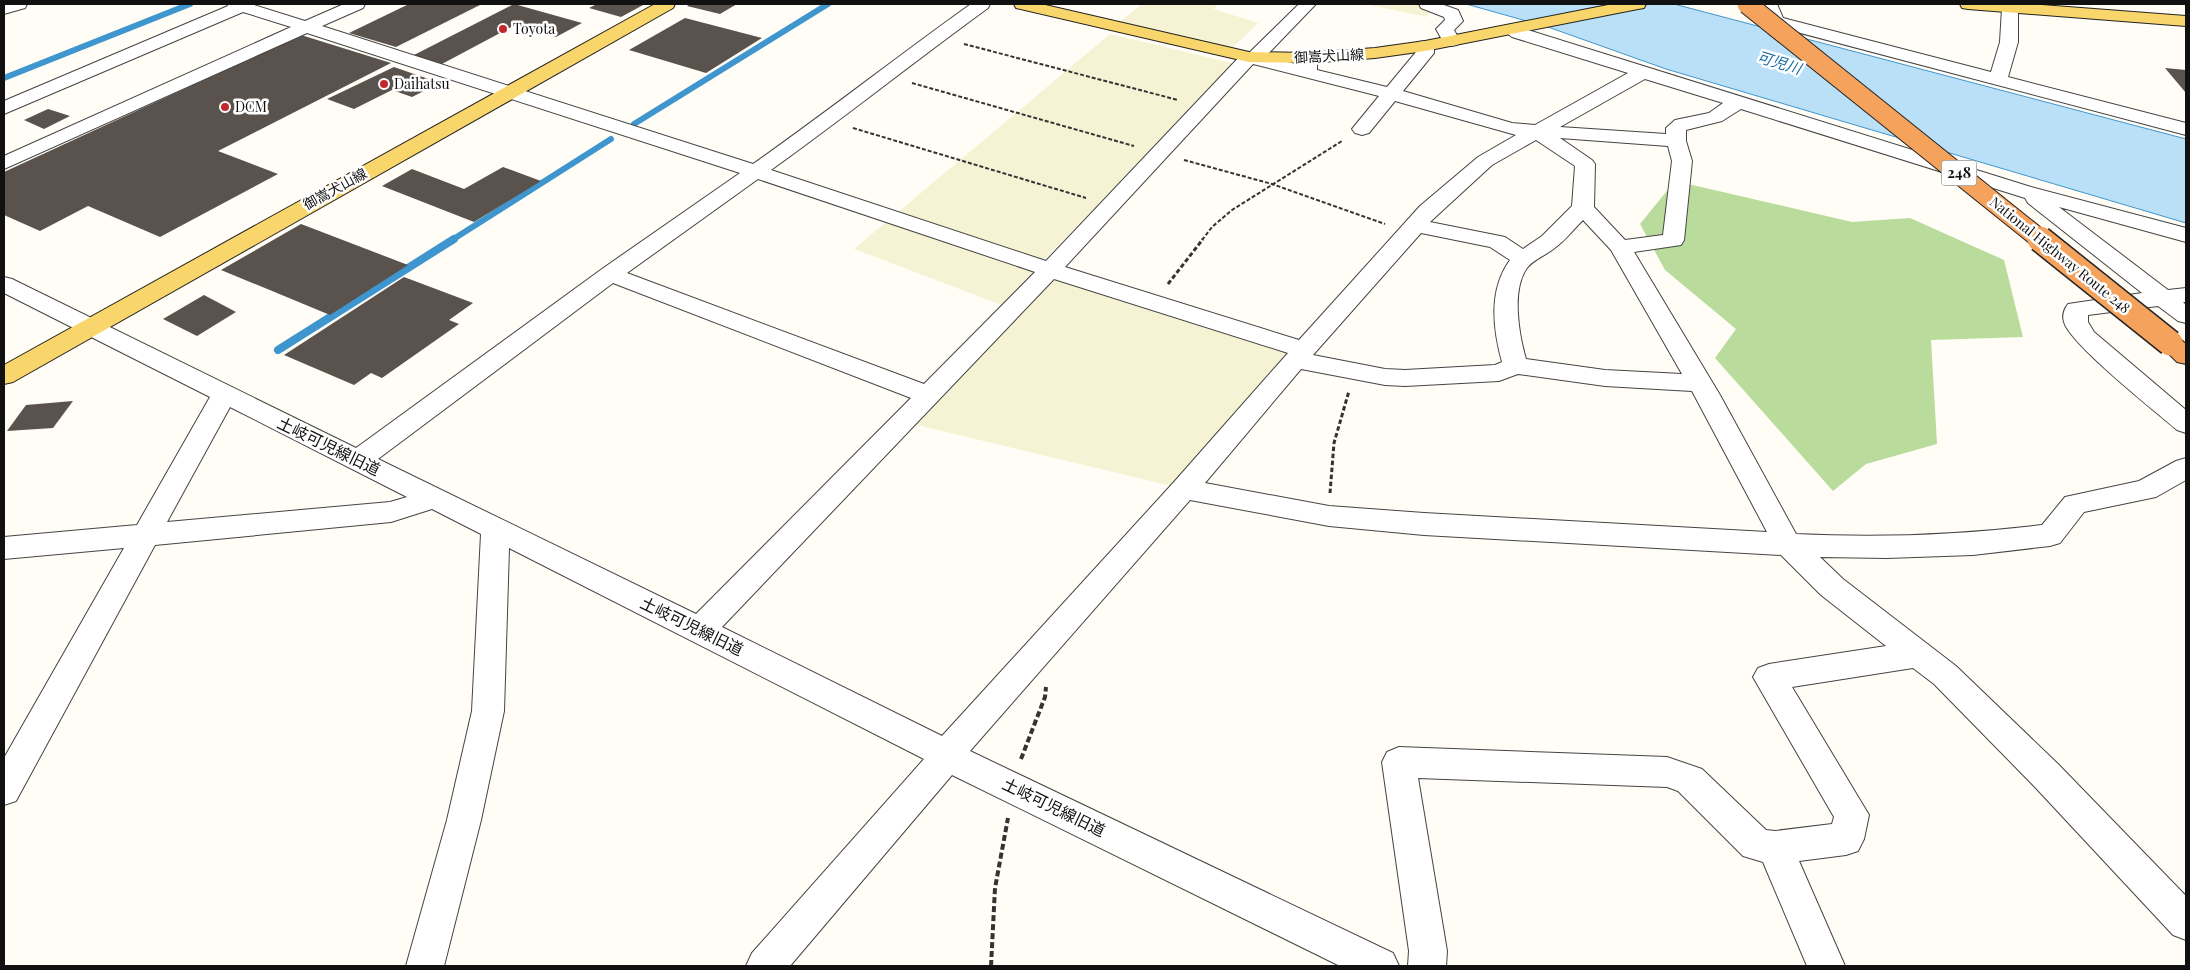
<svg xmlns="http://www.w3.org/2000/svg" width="2190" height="970" viewBox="0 0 2190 970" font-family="'Playfair Display','Noto Sans JP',serif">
<rect width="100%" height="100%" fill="#fffdf5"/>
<g fill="#f6f3d4">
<path d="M 1142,4 L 1218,4 L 1214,9 L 1258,23 L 1229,51 L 1113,27 Z"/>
<path d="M 1365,4 L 1425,4 L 1434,6 L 1426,17 Z"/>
<path d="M 1110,34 L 1236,64 L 1037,267 L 1304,350 L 1184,489 L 892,419 L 1002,305 L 854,249 Z"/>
</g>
<path fill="#b9dc9c" d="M 1675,181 L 1852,222 L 1910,218 L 2004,260 L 2023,337 L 1931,340 L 1937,444 L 1866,464 L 1833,491 L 1715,358 L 1736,329 L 1665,270 L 1640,224 Z"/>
<path fill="#b9e0f7" stroke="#3f96cf" d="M 1466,4 L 1674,4 L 2186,139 L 2186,223 L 1666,69 L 1548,27 Z"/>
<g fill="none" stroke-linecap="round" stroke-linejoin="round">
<g stroke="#3f96cf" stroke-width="6">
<path d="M 4,78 L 190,4"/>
<path d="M 634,124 L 828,4"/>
<path d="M 452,240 L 611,139"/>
</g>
<path stroke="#3f96cf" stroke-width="8" d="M 278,350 L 454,239"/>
</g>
<g fill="#5a524d">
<path d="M 409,4 L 482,4 L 396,47 L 349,33 Z"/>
<path d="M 514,4 L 582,23 L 556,37 L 515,25 L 440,65 L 412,56 Z"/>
<path d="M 597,4 L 645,4 L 621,17 L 589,8 Z"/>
<path d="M 690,4 L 737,4 L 720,14 L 687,6 Z"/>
<path d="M 685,18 L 762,38 L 706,73 L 629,50 Z"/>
<path d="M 301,35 L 391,63 L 218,151 L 278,174 L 160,237 L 88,206 L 40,231 L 4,215 L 4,172 Z"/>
<path d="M 394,67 L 440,83 L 412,97 L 392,90 L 354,109 L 327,99 Z"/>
<path d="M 2165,68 L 2186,70 L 2186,93 Z"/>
<path d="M 48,109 L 70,116 L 44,129 L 24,120 Z"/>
<path d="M 503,167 L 541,181 L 474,222 L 382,186 L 412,169 L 464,189 Z"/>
<path d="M 301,224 L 408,265 L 330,315 L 221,270 Z"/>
<path d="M 404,277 L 473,303 L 449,320 L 459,324 L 382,378 L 371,373 L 354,385 L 284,355 Z"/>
<path d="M 204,295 L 236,312 L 197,336 L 163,319 Z"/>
<path d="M 73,401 L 53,428 L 7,431 L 26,405 Z"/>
</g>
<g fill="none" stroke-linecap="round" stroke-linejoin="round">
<defs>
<g id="minor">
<path d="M 4,4 L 27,4 L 25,8 L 4,14 Z"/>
<path d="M 227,4 L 251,4 L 305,21 L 344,4 L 365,4 L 363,8 L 322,26 L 753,164 C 827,112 898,56 971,4 L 990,4 L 988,8 C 915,61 845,117 771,170 L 1046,261 L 1243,53 L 1250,52 L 1299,4 L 1316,4 L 1266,56 L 1299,65 L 1299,58 L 1302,54 L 1308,53 L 1314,54 L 1317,58 L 1317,70 L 1387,87 L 1416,52 L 1416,46 L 1419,42 L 1425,41 L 1431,42 L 1434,46 L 1434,53 L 1403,91 L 1512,123 L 1535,125 L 1628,73 L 1512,37 L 1503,30 L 1506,26 L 1512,25 L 2031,187 L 2186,228 L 2186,242 L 2059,207 L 2168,290 L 2186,288 L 2186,302 L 2183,302 L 2186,305 L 2186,323 L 2178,321 L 2158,306 L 2088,315 L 2088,322 L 2094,332 L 2186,410 L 2186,433 L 2177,430 C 2155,411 2070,344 2064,322 C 2062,316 2064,309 2068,304 L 2142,293 L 2028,203 L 2025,198 L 1741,109 L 1722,121 L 1686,130 L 1686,141 L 1692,161 L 1684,240 L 1681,245 L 1634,252 L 1720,395 L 1796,534 C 1879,538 1960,535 2042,525 L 2065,497 L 2139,481 L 2176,461 L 2186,458 L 2186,480 L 2156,497 L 2084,512 L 2060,543 L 2050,546 L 1973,555 L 1887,558 L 1820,557 L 1843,579 L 1956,666 L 2058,764 L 2186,896 L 2186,940 L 2173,935 L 2034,786 L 1934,684 L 1913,668 L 1792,687 L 1869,815 L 1864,839 L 1858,851 L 1846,855 L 1799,861 L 1845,966 L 1807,966 L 1763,862 L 1743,856 L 1678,791 L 1667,787 L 1418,778 L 1447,951 L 1446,966 L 1408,966 L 1409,951 L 1382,762 L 1387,752 L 1399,747 L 1667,757 L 1702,769 L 1766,830 L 1775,831 L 1832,824 L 1834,817 L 1753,677 L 1758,668 L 1769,664 L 1886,646 L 1821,595 L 1781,555 L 1424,535 L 1329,526 L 1190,500 L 970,751 L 1393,953 L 1399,966 L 1340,966 L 952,775 L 790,966 L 746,966 L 752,953 L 924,759 L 509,548 L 504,711 L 481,820 L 444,966 L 406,966 L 447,820 L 472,711 L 481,534 L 432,509 L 391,522 L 155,545 L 16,801 L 4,805 L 4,758 L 124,548 L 4,559 L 4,537 L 137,525 L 210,397 L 4,293 L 4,277 L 12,279 L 356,448 L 602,269 L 740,173 L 307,33 L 4,169 L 4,156 L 291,27 L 243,12 L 4,114 L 4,101 L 228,6 ZM 1253,64 L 1379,96 L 1352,129 L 1355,133 L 1362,135 L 1369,133 L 1395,101 L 1516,135 L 1478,157 L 1420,206 L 1299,340 L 1065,267 ZM 1645,79 L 1723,103 L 1709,113 L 1675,120 L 1666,128 L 1666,134 L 1560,127 ZM 1560,138 L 1668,146 L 1672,161 L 1663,235 L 1625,240 L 1594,207 L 1595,164 L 1592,160 ZM 1536,140 L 1575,166 L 1572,206 L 1542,236 L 1523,249 L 1505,237 L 1430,222 L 1492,165 ZM 758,179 L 1035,272 L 924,384 L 627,273 ZM 1583,220 L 1611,250 L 1682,374 L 1605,370 L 1526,359 C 1519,335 1511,290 1527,268 C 1533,260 1544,256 1552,250 C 1564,242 1573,230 1583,220 ZM 1421,233 L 1490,247 L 1510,260 C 1488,290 1493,329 1502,362 L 1495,365 L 1405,370 L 1385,369 L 1313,355 ZM 1054,279 L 1288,353 L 1174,482 L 942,736 L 722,627 ZM 613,283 L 911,398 L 696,614 L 378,459 ZM 1301,369 L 1385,385 L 1405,386 L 1499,381 L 1518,374 L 1605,386 L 1692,391 L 1767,532 L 1424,513 L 1329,506 L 1205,483 ZM 230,407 L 407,497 L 390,502 L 167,522 Z"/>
<path d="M 1419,4 L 1441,4 L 1458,10 L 1463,21 L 1454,30 L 1460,41 L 1457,45 L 1451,46 L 1445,45 L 1436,29 L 1445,20 L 1444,17 L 1421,8 Z"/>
<path d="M 1761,4 L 1777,4 L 1783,18 L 1991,72 L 2000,42 L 2002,8 L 1999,4 L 2017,4 L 2019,7 L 2018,12 L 2018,42 L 2008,77 L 2186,123 L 2186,135 L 1770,25 Z"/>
</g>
<g id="major">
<path d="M 655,4 L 675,4 L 673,8 L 13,382 L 4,384 L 4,365 Z"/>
<path d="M 1014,4 L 1041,4 L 1249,52 L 1308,53 L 1375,48 L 1425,41 L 1613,4 L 1646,4 L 1644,8 L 1638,9 L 1425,51 L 1375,58 L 1308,63 L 1249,62 L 1016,8 Z"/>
<path d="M 1960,4 L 2030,4 L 2186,16 L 2186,26 L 1968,9 L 1962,8 Z"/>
</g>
<path id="highway" d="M 2170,335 L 2179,338 L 2186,344 L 2186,364 L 2177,362 L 2158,343 L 2161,338 Z"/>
</defs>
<use href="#minor" stroke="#444" stroke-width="2"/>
<use href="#major" stroke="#222" stroke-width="2"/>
<use href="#highway" stroke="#222" stroke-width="2"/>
<g stroke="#333" stroke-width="2" stroke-dasharray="4 2" stroke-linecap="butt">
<path d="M 964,44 L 1178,100"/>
<path d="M 912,83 L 1134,146"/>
<path d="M 853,128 L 1086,198"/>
<path d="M 1184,160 L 1272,184 L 1385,224"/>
<path d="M 1202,240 L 1212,227 L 1232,210 L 1342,141"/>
</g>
<g stroke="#333" stroke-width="3" stroke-dasharray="4.5 2.5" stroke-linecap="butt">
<path d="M 1168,284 L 1203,239"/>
<path d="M 1330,493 L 1334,443 L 1349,391"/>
</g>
<g stroke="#333" stroke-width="4" stroke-dasharray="6 3" stroke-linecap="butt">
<path d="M 1021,759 L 1045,697 L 1046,687"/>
<path d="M 991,966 L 995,888 L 1008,818"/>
</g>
<use href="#minor" fill="#fff" fill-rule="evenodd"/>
<use href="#major" fill="#f9d66b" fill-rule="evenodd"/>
<use href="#highway" fill="#f5a25d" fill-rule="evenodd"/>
<defs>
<path id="highway-bridge-far1" d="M 1747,4 L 2041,240"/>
<path id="highway-bridge" d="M 2040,239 L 2170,343"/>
</defs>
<use href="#highway-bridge-far1" stroke="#222" stroke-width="21" stroke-linecap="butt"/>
<use href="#highway-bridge" stroke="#222" stroke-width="28" stroke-linecap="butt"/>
<use href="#highway-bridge-far1" stroke="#f5a25d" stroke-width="19"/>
<use href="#highway-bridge" stroke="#f5a25d" stroke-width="25"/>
</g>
<g fill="#c4262e" stroke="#fff" stroke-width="2">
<circle cx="503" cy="29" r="5"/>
<circle cx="384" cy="84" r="5"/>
<circle cx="225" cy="107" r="5"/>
</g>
<g text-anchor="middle" stroke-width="5" stroke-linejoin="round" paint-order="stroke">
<g font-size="14" fill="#111" stroke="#fff" text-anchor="start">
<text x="513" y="34">Toyota</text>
<text x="394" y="89">Daihatsu</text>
<text x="235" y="112">DCM</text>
</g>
<g font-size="14" fill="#111" stroke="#fff">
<text transform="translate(1329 56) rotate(-3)" y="5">御嵩犬山線</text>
<text transform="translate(335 189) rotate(-29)" y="5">御嵩犬山線</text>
<text transform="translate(2060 255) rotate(39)" y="5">National Highway Route 248</text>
</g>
<g font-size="15" font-style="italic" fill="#1768a6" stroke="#fff">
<text transform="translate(1779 63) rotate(17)" y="5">可児川</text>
</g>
<rect fill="#fff" stroke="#585858" stroke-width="1" x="1941.5" y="160.5" width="35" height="25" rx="4"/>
<g font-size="15" font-weight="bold" fill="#111">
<text x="1959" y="178">248</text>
</g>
<g font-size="16" fill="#111" stroke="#fff">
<text transform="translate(329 446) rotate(26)" y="6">土岐可児線旧道</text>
<text transform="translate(692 626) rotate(26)" y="6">土岐可児線旧道</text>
<text transform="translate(1054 807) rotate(26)" y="6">土岐可児線旧道</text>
</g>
</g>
<rect width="2190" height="970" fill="none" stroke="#111111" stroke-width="10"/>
</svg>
